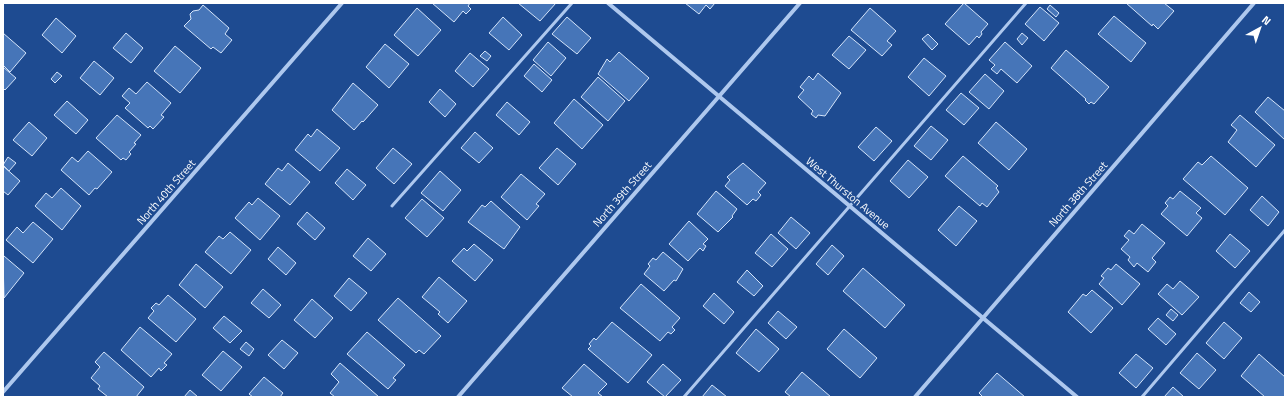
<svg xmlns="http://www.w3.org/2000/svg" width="1288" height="400" viewBox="0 0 1288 400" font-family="'Titillium Web',sans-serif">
<rect width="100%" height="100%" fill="#1e4b91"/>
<g fill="#4675b8" stroke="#d4e4fa">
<path d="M 432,3 L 470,3 L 468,6 L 471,9 L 466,14 L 463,11 L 454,22 Z"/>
<path d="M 518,3 L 556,3 L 540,21 Z"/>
<path d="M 685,3 L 715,3 L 710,9 L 706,5 L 699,14 Z"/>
<path d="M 964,3 L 988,24 L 981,32 L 982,34 L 979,38 L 977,36 L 969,45 L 945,24 Z"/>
<path d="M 1126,3 L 1164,3 L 1174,11 L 1158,29 L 1153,24 L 1152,26 Z"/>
<path d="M 203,5 L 229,28 L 225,34 L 232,40 L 221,53 L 213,47 L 211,49 L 184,26 L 191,19 L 190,14 L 193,11 L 199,10 Z"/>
<path d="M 1050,5 L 1059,13 L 1056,17 L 1047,9 Z"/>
<path d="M 1040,7 L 1059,23 L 1044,41 L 1025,24 Z"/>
<path d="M 417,8 L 441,30 L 418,56 L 394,35 Z"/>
<path d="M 870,8 L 896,31 L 887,41 L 892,45 L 882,56 L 851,30 Z"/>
<path d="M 1114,16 L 1146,43 L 1131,62 L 1098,34 Z"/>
<path d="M 503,17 L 522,35 L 509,50 L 489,33 Z"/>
<path d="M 567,17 L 591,38 L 577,54 L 552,34 Z"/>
<path d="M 56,18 L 76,36 L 62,53 L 42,35 Z"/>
<path d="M 3,33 L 26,53 L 10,72 L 3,65 Z"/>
<path d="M 126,33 L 143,48 L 131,63 L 113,48 Z"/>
<path d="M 1022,33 L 1028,38 L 1022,45 L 1017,39 Z"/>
<path d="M 928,34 L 938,44 L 932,50 L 922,39 Z"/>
<path d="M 849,36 L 866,50 L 849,69 L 832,55 Z"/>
<path d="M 548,42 L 566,58 L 551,76 L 533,60 Z"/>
<path d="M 1005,42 L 1032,66 L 1017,83 L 1001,69 L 997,74 L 991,69 L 995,65 L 989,60 Z"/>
<path d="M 385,44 L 409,64 L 389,88 L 366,67 Z"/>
<path d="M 175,46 L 201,68 L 180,93 L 154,71 Z"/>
<path d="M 1066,50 L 1109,87 L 1094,104 L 1091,102 L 1089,104 L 1085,100 L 1086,99 L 1051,68 Z"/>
<path d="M 485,51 L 491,56 L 487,61 L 480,56 Z"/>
<path d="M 619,52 L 649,78 L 629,101 L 598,74 L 607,59 L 610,62 Z"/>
<path d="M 470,53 L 489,69 L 473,87 L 455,71 Z"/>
<path d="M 924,58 L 946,76 L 929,96 L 908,77 Z"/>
<path d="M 94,61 L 114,78 L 100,95 L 80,78 Z"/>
<path d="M 534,64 L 552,80 L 542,92 L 524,76 Z"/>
<path d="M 3,67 L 16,78 L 5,90 L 3,88 Z"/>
<path d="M 57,72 L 62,76 L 55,83 L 51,79 Z"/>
<path d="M 818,73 L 841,93 L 825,116 L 818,115 L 816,118 L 811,114 L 813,111 L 798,97 L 804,90 L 800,87 L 809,76 L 813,80 Z"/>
<path d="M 985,74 L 1004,91 L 989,109 L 969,92 Z"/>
<path d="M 598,77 L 625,101 L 608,121 L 581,97 Z"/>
<path d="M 147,82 L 171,103 L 161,115 L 164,117 L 153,129 L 150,126 L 148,128 L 125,108 L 130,103 L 122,96 L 129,88 L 136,94 Z"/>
<path d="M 353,83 L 378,105 L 363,122 L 362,121 L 354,130 L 332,110 Z"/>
<path d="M 440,89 L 456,104 L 445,117 L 429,102 Z"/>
<path d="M 961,93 L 979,108 L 964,125 L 946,110 Z"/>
<path d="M 1268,97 L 1285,111 L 1285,140 L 1255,112 Z"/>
<path d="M 574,99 L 603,125 L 582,149 L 554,123 Z"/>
<path d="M 67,101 L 88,120 L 76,134 L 54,115 Z"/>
<path d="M 507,102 L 530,122 L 519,135 L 496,115 Z"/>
<path d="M 117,115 L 141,135 L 134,143 L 136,144 L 129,152 L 131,154 L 126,160 L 123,158 L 121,160 L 96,138 Z"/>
<path d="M 1240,115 L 1275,145 L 1256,167 L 1228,142 L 1237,130 L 1231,125 Z"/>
<path d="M 29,122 L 47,138 L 32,156 L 13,140 Z"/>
<path d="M 996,122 L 1027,149 L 1009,170 L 978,143 Z"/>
<path d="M 931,126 L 948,140 L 931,160 L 914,146 Z"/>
<path d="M 876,127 L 892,141 L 874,161 L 858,147 Z"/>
<path d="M 317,129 L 340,148 L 320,171 L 295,150 L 308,134 L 311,137 Z"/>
<path d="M 475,132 L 493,148 L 479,163 L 461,148 Z"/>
<path d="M 393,148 L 412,164 L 394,184 L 376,168 Z"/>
<path d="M 557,148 L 576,164 L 558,185 L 539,168 Z"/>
<path d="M 88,151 L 112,172 L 97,189 L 95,188 L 89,195 L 61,170 L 72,157 L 78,162 Z"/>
<path d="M 963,156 L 998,186 L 996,188 L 999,192 L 987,207 L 982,203 L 980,206 L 945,176 Z"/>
<path d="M 1211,156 L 1248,188 L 1225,215 L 1183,179 L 1198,162 L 1202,165 Z"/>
<path d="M 8,157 L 16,163 L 9,171 L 3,165 Z"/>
<path d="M 908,160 L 928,177 L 909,198 L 890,181 Z"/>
<path d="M 288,163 L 310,182 L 290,205 L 265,184 L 278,168 L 282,171 Z"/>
<path d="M 743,163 L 766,183 L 758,192 L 761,195 L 756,201 L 753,199 L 747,205 L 725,186 L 730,180 L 727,177 Z"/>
<path d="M 3,166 L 20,181 L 8,195 L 3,191 Z"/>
<path d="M 347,169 L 366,185 L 353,200 L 335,183 Z"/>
<path d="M 440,171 L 461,190 L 443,211 L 421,193 Z"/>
<path d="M 521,174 L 545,194 L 536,204 L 539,206 L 527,220 L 501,197 Z"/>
<path d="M 61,188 L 81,206 L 62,230 L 35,206 L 46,193 L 52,198 Z"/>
<path d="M 716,191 L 737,209 L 732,216 L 733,217 L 718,232 L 697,214 Z"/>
<path d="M 1180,191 L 1201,208 L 1196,213 L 1202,218 L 1187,236 L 1161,214 L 1168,206 L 1165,203 L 1170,197 L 1173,199 Z"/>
<path d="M 1262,196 L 1279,212 L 1268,226 L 1250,210 Z"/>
<path d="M 258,198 L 280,216 L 260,240 L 235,218 L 249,202 L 252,205 Z"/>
<path d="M 422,199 L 444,218 L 427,237 L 405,218 Z"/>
<path d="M 491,201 L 520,227 L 504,249 L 468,222 L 482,205 L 485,207 Z"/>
<path d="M 959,206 L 977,221 L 956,246 L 938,230 Z"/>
<path d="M 307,212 L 325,228 L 315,240 L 297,224 Z"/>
<path d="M 791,217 L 810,233 L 796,249 L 778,233 Z"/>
<path d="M 689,221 L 708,239 L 703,244 L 706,246 L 703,251 L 700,248 L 688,261 L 669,244 Z"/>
<path d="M 33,222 L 53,239 L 33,263 L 6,240 L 17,227 L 23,233 Z"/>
<path d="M 1142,224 L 1165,243 L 1152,258 L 1156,262 L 1148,272 L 1137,263 L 1134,267 L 1128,260 L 1130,257 L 1121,249 L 1129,240 L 1124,236 L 1129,230 L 1134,234 Z"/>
<path d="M 230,232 L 251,250 L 231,274 L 205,252 L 219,236 L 223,239 Z"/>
<path d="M 771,234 L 788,249 L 772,267 L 755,253 Z"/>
<path d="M 1230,234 L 1250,251 L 1235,268 L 1216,251 Z"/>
<path d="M 368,238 L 386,254 L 371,271 L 353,256 Z"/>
<path d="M 474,244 L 493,260 L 475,281 L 452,261 L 464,248 L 467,251 Z"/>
<path d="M 832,245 L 844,256 L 828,275 L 816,264 Z"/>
<path d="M 278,247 L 296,263 L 286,275 L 268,259 Z"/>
<path d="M 663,252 L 683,269 L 676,281 L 674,280 L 664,291 L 644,274 L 650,266 L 648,264 L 653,258 L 656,260 Z"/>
<path d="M 4,256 L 24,273 L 4,298 L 3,258 Z"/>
<path d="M 196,264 L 223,287 L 205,308 L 179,285 Z"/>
<path d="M 1116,264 L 1140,284 L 1122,305 L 1099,284 L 1104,278 L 1101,276 L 1108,268 L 1111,270 Z"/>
<path d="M 863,268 L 905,305 L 885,328 L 843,291 Z"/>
<path d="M 747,270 L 763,286 L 754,296 L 737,282 Z"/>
<path d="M 439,277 L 467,301 L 448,323 L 438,314 L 440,312 L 422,297 Z"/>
<path d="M 349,278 L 367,293 L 351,311 L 334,296 Z"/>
<path d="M 1180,281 L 1199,297 L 1182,315 L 1158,294 L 1167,284 L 1173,289 Z"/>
<path d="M 641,284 L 680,318 L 672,327 L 675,330 L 671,334 L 668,332 L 660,341 L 620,308 Z"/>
<path d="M 263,289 L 281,305 L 269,318 L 251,303 Z"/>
<path d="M 1092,290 L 1113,308 L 1091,333 L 1068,312 L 1083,294 L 1086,296 Z"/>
<path d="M 1249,292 L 1260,302 L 1251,312 L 1240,303 Z"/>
<path d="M 714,293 L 734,312 L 724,324 L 703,306 Z"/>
<path d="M 168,295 L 196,319 L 176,342 L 148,318 L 154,311 L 151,308 L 156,303 L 159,305 Z"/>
<path d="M 398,298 L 441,336 L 424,354 L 419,350 L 416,353 L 378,320 Z"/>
<path d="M 312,299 L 333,318 L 315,338 L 294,320 Z"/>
<path d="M 1171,309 L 1178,315 L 1173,321 L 1166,315 Z"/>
<path d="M 778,311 L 797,327 L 786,339 L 768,323 Z"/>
<path d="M 224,316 L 242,331 L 230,343 L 213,328 Z"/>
<path d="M 1158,318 L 1176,334 L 1166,345 L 1148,329 Z"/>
<path d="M 612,322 L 652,355 L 628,383 L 588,349 L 591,346 L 589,344 L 594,338 L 596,340 Z"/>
<path d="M 1224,322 L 1242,338 L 1224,359 L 1206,343 Z"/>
<path d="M 140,327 L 172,354 L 164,363 L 167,365 L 161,371 L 159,368 L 151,377 L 121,350 Z"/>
<path d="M 756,329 L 779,349 L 759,372 L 736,353 Z"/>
<path d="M 844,329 L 877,358 L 860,378 L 827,349 Z"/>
<path d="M 367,332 L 405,365 L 393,378 L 396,380 L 388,389 L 347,354 Z"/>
<path d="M 282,340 L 298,353 L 284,369 L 268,355 Z"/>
<path d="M 246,342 L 254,349 L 249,356 L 240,349 Z"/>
<path d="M 223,351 L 242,367 L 221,391 L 202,375 Z"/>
<path d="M 104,352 L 144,387 L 136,397 L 108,397 L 98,389 L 100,386 L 91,378 L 100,367 L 95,362 Z"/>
<path d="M 1197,353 L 1216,370 L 1199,389 L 1180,373 Z"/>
<path d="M 1136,354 L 1153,368 L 1136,388 L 1119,373 Z"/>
<path d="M 1259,354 L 1285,377 L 1285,397 L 1265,397 L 1241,376 Z"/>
<path d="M 340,363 L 379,397 L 335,397 L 330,393 L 339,382 L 331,374 Z"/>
<path d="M 584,364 L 607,384 L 598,393 L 603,397 L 573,397 L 562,388 Z"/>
<path d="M 663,364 L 681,380 L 665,397 L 647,382 Z"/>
<path d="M 802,372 L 831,397 L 791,397 L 785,392 Z"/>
<path d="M 997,373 L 1025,397 L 983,397 L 979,393 Z"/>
<path d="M 264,377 L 283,393 L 280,397 L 253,397 L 249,394 Z"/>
<path d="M 712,385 L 727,397 L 702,397 Z"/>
<path d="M 1173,387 L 1184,397 L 1164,397 Z"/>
<path d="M 190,390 L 198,397 L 184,397 Z"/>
</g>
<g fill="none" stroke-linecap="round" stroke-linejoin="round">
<g stroke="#aec8ee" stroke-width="3">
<path d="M 392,206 L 572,3"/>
<path d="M 684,397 L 1026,3"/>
<path d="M 1142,397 L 1285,230"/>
</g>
<g stroke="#aec8ee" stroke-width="4">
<path d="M 608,3 L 1077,397"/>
<path d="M 3,392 L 342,3"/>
<path d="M 458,397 L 800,3"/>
<path d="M 915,397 L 1254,3"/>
</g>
</g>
<g text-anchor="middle" stroke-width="3" stroke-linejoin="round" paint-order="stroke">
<g font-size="11" fill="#fff" stroke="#1e4b91">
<text transform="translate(166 192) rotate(-49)" y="4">North 40th Street</text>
<text transform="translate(848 193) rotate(40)" y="4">West Thurston Avenue</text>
<text transform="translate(622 194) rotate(-49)" y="4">North 39th Street</text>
<text transform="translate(1078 194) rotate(-49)" y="4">North 38th Street</text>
</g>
</g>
<rect width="1288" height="400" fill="none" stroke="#ffffff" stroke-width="8"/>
<g transform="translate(1260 28) rotate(40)" stroke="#1e4b91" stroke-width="3" paint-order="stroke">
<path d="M0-3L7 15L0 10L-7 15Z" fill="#ffffff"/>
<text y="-6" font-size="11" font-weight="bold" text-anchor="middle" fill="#ffffff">N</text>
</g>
</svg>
